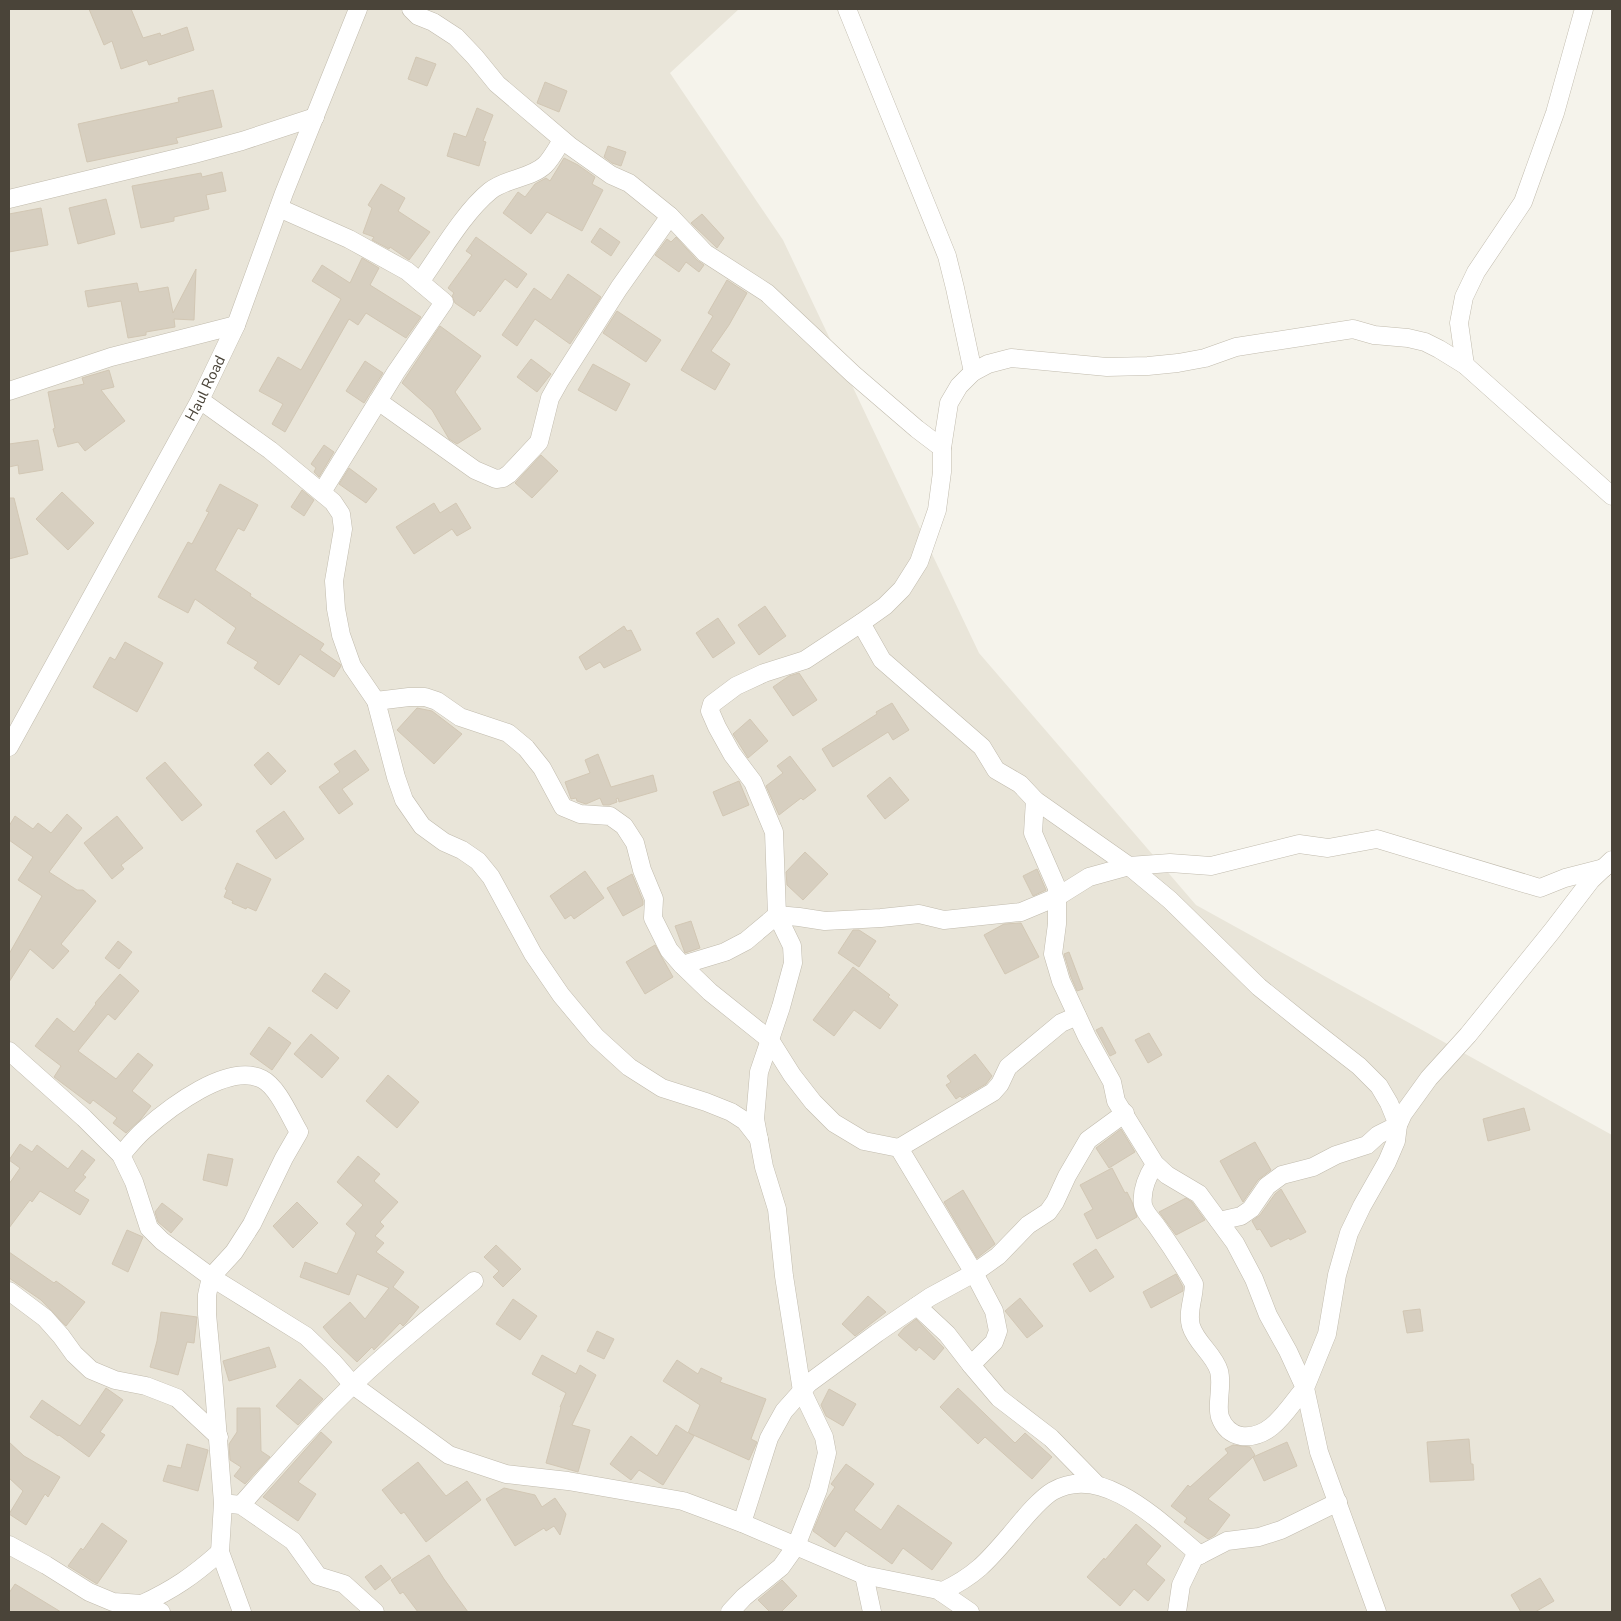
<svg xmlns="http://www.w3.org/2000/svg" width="1621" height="1621" viewBox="0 0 1621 1621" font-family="'Nunito Sans',sans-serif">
<rect width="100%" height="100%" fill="#f5f3eb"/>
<path fill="#e9e5d9" d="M 9,9 L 739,9 L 670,73 L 783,240 L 979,653 L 1196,905 L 1612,1135 L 1612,1612 L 9,1612 Z"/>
<g fill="#d7cfc0" stroke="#d2c7b4">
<path d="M 89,9 L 131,9 L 143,38 L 160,33 L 161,36 L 187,27 L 194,50 L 149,65 L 147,60 L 121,69 L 112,41 L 104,45 Z"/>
<path d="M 416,57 L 436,64 L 427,86 L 408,79 Z"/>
<path d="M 545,82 L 567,91 L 559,112 L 537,103 Z"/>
<path d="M 213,90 L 222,127 L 176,138 L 178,143 L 87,162 L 78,124 L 179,102 L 178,98 Z"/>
<path d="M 477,108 L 493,115 L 483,141 L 486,142 L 479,166 L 447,156 L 454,133 L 466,137 Z"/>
<path d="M 608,146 L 626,152 L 621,166 L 612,163 L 604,157 Z"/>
<path d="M 564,158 L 578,165 L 595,177 L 592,184 L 603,190 L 582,231 L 547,212 L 531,234 L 503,213 L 518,192 L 525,197 L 535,184 L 546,178 L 550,181 Z"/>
<path d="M 222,172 L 226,191 L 206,195 L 209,209 L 174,217 L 174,221 L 141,228 L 132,186 L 201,173 L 202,177 Z"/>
<path d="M 381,184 L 405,198 L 398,211 L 430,232 L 409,260 L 390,247 L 389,249 L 372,240 L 374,237 L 363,233 L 372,208 L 368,205 Z"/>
<path d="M 106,199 L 115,234 L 78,244 L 69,208 Z"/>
<path d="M 41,208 L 48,245 L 9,252 L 9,214 Z"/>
<path d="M 702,214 L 724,238 L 717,248 L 691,223 Z"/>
<path d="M 600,228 L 620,242 L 611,256 L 591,242 Z"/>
<path d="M 476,237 L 527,274 L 517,288 L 505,279 L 480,312 L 478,310 L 474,316 L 455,303 L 452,296 L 454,293 L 448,288 L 472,255 L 466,251 Z"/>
<path d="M 676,237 L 697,260 L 704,265 L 699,272 L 686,262 L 679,272 L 655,255 L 667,239 L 671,242 Z"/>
<path d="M 362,258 L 379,268 L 370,285 L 421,317 L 406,338 L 366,313 L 358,325 L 349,319 L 285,432 L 272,424 L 283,404 L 259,391 L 278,357 L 301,370 L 341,299 L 312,281 L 322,265 L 350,283 Z"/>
<path d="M 196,269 L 194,320 L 174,319 L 175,327 L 146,332 L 146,335 L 128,338 L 121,301 L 88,307 L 85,291 L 137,283 L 139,292 L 168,287 L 173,313 Z"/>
<path d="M 568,274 L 601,297 L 570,344 L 535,319 L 517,346 L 502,335 L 534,288 L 551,300 Z"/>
<path d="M 727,280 L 747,293 L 729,325 L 711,351 L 730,364 L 715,390 L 681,370 L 713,316 L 708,313 Z"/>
<path d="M 617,311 L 661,340 L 646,362 L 603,333 Z"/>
<path d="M 440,326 L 481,356 L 455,392 L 481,429 L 457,444 L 449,439 L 432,410 L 402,383 Z"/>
<path d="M 531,359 L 551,374 L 537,392 L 517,377 Z"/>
<path d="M 365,361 L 383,373 L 364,403 L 346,391 Z"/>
<path d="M 593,364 L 630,384 L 616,411 L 578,390 Z"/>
<path d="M 109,370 L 114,387 L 101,390 L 125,421 L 85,451 L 78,442 L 58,447 L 53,429 L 55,428 L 48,392 L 84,384 L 82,378 Z"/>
<path d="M 38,440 L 43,470 L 19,474 L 18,465 L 9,467 L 9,444 Z"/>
<path d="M 324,445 L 334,452 L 319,477 L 314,472 L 316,468 L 311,464 Z"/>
<path d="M 541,455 L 558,471 L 532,498 L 515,483 Z"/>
<path d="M 349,468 L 377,489 L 366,503 L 339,484 Z"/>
<path d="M 220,484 L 258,505 L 244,531 L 238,528 L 215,570 L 251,594 L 250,596 L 324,644 L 320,650 L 340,664 L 341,666 L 334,677 L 300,654 L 279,685 L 254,668 L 258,662 L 227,643 L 236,628 L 195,599 L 188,613 L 158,597 L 188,542 L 192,544 L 209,512 L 206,511 Z"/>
<path d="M 302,490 L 314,500 L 304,516 L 291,507 Z"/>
<path d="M 62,492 L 94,523 L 68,550 L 36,519 Z"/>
<path d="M 9,498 L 14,498 L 28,554 L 9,559 Z"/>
<path d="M 434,503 L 440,513 L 456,503 L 471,528 L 457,536 L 452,529 L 414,554 L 396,527 Z"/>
<path d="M 765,606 L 786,636 L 759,655 L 738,625 Z"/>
<path d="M 718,618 L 735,643 L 713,658 L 696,633 Z"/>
<path d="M 624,626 L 627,631 L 631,630 L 641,650 L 604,668 L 600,662 L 586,670 L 579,657 Z"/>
<path d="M 125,642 L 163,663 L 137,712 L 93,687 L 110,657 L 115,660 Z"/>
<path d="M 799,673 L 817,700 L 793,716 L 773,687 L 789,676 Z"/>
<path d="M 892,703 L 909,730 L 893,740 L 888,732 L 833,767 L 822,749 L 877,714 L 876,712 Z"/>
<path d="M 417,708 L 432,711 L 462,734 L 434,764 L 397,730 Z"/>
<path d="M 750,719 L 768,741 L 748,758 L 733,734 Z"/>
<path d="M 355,750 L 369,770 L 342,789 L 353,804 L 339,814 L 319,787 L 340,772 L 334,764 Z"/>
<path d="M 268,752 L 286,771 L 271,785 L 254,765 Z"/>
<path d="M 598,754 L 611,787 L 653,775 L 657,791 L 619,802 L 618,798 L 616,799 L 617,802 L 609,805 L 603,805 L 600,798 L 586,804 L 577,801 L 576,798 L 571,799 L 565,782 L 590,773 L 585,760 Z"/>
<path d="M 790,756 L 816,790 L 803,800 L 801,798 L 779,815 L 766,786 L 783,773 L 777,766 Z"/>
<path d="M 165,762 L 202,805 L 182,821 L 146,778 Z"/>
<path d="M 890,777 L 909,800 L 885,819 L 867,796 Z"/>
<path d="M 739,781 L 749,805 L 723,816 L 713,792 Z"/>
<path d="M 284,811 L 304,839 L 276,859 L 256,831 Z"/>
<path d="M 67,814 L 82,828 L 49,872 L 77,890 L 83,890 L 96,901 L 61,944 L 69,951 L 53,969 L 30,949 L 9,982 L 9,954 L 42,896 L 18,880 L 33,857 L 9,840 L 9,826 L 15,816 L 33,829 L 38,823 L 51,833 Z"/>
<path d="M 117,816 L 143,848 L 121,865 L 124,869 L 112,879 L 84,843 Z"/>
<path d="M 805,852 L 828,874 L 803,900 L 787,885 L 786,872 Z"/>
<path d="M 237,863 L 271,879 L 256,911 L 247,907 L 246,909 L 232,903 L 233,901 L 224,897 L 227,890 L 225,889 Z"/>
<path d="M 1037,869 L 1046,890 L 1033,896 L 1023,876 Z"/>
<path d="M 585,871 L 604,898 L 574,919 L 571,915 L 565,919 L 550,896 Z"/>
<path d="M 632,874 L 643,901 L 643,905 L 623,916 L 607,888 Z"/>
<path d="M 691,921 L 700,948 L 685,953 L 675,926 Z"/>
<path d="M 1021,923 L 1039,957 L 1005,974 L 984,935 L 1004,924 Z"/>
<path d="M 853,930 L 859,930 L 876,941 L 859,967 L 838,953 Z"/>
<path d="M 118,941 L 132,952 L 119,969 L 105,958 Z"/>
<path d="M 655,945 L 673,977 L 645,994 L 626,962 Z"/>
<path d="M 1069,952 L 1083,989 L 1077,991 L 1071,977 L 1064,954 Z"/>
<path d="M 853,967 L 890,995 L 888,997 L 898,1005 L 880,1029 L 854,1010 L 834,1036 L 813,1020 Z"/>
<path d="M 325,973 L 350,991 L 337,1009 L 312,991 Z"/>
<path d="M 120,974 L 139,991 L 115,1020 L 108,1014 L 78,1051 L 116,1079 L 138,1053 L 153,1065 L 132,1091 L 151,1106 L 141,1119 L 126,1133 L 113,1123 L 117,1118 L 93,1100 L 90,1104 L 54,1077 L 61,1066 L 35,1046 L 57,1018 L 74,1032 L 96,1004 L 95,1003 Z"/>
<path d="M 269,1027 L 291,1043 L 272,1070 L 250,1054 Z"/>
<path d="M 1102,1027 L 1116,1053 L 1110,1056 L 1096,1030 Z"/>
<path d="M 1149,1033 L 1162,1055 L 1148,1063 L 1135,1040 Z"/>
<path d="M 311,1034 L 339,1058 L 322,1078 L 294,1054 Z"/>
<path d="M 975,1054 L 992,1076 L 986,1084 L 962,1098 L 960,1096 L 956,1099 L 946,1085 L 951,1082 L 947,1076 Z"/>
<path d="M 388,1075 L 419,1102 L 397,1128 L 366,1101 Z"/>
<path d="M 1524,1108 L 1530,1130 L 1488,1141 L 1483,1119 Z"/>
<path d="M 1121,1129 L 1135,1152 L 1109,1168 L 1096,1148 Z"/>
<path d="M 1255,1142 L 1271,1170 L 1258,1180 L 1243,1202 L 1220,1161 Z"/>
<path d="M 20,1144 L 32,1152 L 37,1145 L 68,1169 L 82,1150 L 95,1160 L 83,1175 L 86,1177 L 74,1191 L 89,1200 L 80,1215 L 40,1191 L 32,1202 L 30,1200 L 9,1228 L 9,1184 L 20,1168 L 9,1160 Z"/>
<path d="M 208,1154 L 233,1159 L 227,1186 L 203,1180 Z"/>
<path d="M 358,1156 L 380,1174 L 374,1181 L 398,1202 L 380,1222 L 384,1226 L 375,1236 L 384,1243 L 376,1252 L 404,1272 L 393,1287 L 419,1307 L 406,1323 L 403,1326 L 400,1323 L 374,1350 L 372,1347 L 357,1362 L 334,1340 L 323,1327 L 350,1302 L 365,1319 L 389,1288 L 357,1274 L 349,1295 L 300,1277 L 305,1262 L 337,1274 L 356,1233 L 346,1224 L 363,1205 L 337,1182 Z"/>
<path d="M 1112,1168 L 1125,1193 L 1127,1192 L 1132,1202 L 1137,1217 L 1097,1239 L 1084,1214 L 1093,1209 L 1080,1185 Z"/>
<path d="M 1281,1189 L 1306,1232 L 1290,1240 L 1289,1238 L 1271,1247 L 1260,1229 L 1257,1230 L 1252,1221 L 1260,1215 L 1275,1194 Z"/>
<path d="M 963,1190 L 995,1244 L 977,1258 L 944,1202 Z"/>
<path d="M 1186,1198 L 1192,1202 L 1205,1220 L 1176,1235 L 1159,1212 Z"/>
<path d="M 297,1202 L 318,1223 L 293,1248 L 273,1226 Z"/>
<path d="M 162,1203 L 183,1219 L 171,1233 L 158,1222 L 155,1212 Z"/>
<path d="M 127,1230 L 143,1237 L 128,1272 L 112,1264 Z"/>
<path d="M 496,1245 L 521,1269 L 503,1287 L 493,1277 L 499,1271 L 484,1257 Z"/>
<path d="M 1096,1249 L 1114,1277 L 1090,1292 L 1073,1264 Z"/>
<path d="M 9,1252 L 54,1283 L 56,1281 L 85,1302 L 66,1326 L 41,1300 L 9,1278 Z"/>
<path d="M 1176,1274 L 1183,1287 L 1183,1291 L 1151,1308 L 1143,1292 Z"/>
<path d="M 868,1296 L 886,1312 L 855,1336 L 842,1324 Z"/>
<path d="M 1020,1298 L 1043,1326 L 1027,1338 L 1005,1311 Z"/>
<path d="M 513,1299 L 537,1316 L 520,1340 L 496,1324 Z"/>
<path d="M 1420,1309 L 1423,1331 L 1407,1333 L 1403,1311 Z"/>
<path d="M 161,1312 L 197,1317 L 194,1343 L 187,1342 L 178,1375 L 150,1367 L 157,1341 Z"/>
<path d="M 916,1319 L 944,1348 L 934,1360 L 919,1347 L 916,1351 L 898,1335 L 904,1328 Z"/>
<path d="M 597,1331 L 614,1339 L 604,1359 L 587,1351 Z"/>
<path d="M 269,1347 L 276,1367 L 229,1381 L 223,1361 Z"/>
<path d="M 542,1355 L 576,1374 L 580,1365 L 596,1375 L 572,1425 L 590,1430 L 578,1472 L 546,1463 L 561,1407 L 560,1407 L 566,1393 L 532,1374 Z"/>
<path d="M 677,1360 L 698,1374 L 701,1368 L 722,1378 L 720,1382 L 766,1399 L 751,1439 L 757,1442 L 749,1460 L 689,1433 L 694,1436 L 663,1485 L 639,1470 L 631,1480 L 610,1464 L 631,1436 L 657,1456 L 676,1425 L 688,1433 L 700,1405 L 663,1381 Z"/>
<path d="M 300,1379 L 323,1399 L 298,1425 L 276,1406 Z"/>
<path d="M 106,1388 L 123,1400 L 100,1432 L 105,1435 L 89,1457 L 59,1435 L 58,1436 L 30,1417 L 42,1400 L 80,1426 Z"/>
<path d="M 958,1388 L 1015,1443 L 1025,1433 L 1052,1457 L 1032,1479 L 985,1437 L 978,1444 L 940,1407 Z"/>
<path d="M 829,1389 L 856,1404 L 843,1426 L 826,1416 L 821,1405 Z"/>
<path d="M 237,1408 L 260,1408 L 261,1451 L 270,1457 L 245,1484 L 234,1476 L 241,1467 L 230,1460 L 229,1444 L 237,1432 Z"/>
<path d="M 321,1432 L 332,1442 L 298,1482 L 316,1494 L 298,1521 L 263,1497 Z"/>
<path d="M 1469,1439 L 1471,1464 L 1473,1464 L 1474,1480 L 1430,1482 L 1427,1442 Z"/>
<path d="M 9,1442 L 24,1456 L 60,1477 L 48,1497 L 45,1494 L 26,1525 L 9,1514 L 23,1491 L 9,1478 Z"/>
<path d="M 1287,1442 L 1297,1466 L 1264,1481 L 1253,1457 L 1208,1499 L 1230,1515 L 1215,1535 L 1208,1539 L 1184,1522 L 1187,1518 L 1171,1506 L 1188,1485 L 1190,1487 L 1228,1453 L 1225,1449 L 1233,1445 L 1250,1447 L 1255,1455 L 1253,1457 Z"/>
<path d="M 187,1444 L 208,1450 L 198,1491 L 163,1481 L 168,1465 L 181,1468 Z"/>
<path d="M 418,1462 L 446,1496 L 467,1481 L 481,1500 L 426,1542 L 404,1512 L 401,1514 L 382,1490 Z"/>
<path d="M 846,1464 L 874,1484 L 854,1510 L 881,1530 L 898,1505 L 952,1543 L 932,1570 L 903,1548 L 892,1564 L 846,1531 L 835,1547 L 813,1531 L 826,1500 L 835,1487 L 831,1484 Z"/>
<path d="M 504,1488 L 535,1495 L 542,1507 L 555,1498 L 566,1514 L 560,1535 L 554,1526 L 546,1531 L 544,1528 L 515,1546 L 486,1499 Z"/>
<path d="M 102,1523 L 127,1541 L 97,1584 L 68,1566 L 81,1548 L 83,1550 Z"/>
<path d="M 1136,1524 L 1161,1546 L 1146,1564 L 1165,1580 L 1148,1601 L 1134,1589 L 1120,1606 L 1087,1577 L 1104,1558 L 1105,1560 Z"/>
<path d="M 429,1555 L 444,1579 L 468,1612 L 418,1612 L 403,1592 L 400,1594 L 391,1580 Z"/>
<path d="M 381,1565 L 391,1578 L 375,1590 L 365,1577 Z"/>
<path d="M 1540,1578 L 1554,1601 L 1535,1612 L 1521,1612 L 1511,1595 Z"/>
<path d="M 782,1580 L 797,1596 L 781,1612 L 770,1612 L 758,1600 Z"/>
<path d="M 15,1584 L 61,1612 L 9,1612 L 9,1593 Z"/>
</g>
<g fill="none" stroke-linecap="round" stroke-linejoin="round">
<defs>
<g id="minor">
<path d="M 411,9 L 418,16 L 433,22 L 456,37 L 475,57 L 497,84 L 570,146 L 611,175 L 629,183 L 670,216 L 705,253 L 767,293 L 853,374 L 917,429 L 942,448"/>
<path d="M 847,9 L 947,256 L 955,288 L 973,372"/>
<path d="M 9,199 L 194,154 L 242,141 L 315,117"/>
<path d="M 279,208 L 349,239 L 407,271 L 444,302 L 396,372 L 322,492"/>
<path d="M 420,282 C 440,254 464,212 490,191 C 506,178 530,179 545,165 C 552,158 557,148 562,140"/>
<path d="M 1465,365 L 1459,323 L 1464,297 L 1476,272 L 1523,202 L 1555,113 L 1584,9"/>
<path d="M 9,391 L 111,357 L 236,325"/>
<path d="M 200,400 L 270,450 L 333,502 L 341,514 L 343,529 L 334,581 L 336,609 L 341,635 L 352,666 L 376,701 L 396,777 L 404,800 L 422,826 L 444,842 L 462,850 L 478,861 L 491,877 L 533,954 L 561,995 L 596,1037 L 629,1067 L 662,1088 L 706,1102 L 731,1112 L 745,1121 L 759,1139"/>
<path d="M 378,401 L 475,470 L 496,479 L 503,478 L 509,474 L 539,442 L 550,398 L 559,382 L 619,288 L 670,216"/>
<path d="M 861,623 L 882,660 L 982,747 L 996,770 L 1020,784 L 1035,800 L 1129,866 L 1170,900 L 1259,987 L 1305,1024 L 1359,1066 L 1379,1086 L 1389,1103 L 1398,1125 L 1378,1135 L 1367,1145 L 1336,1155 L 1313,1167 L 1282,1175 L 1267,1186 L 1251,1209 L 1241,1216 L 1219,1221"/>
<path d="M 376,701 L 409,697 L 425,697 L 437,701 L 460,717 L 508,733 L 526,748 L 542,768 L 563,807 L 580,814 L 610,816 L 624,826 L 635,843 L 642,870 L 654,899 L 653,918 L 669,950 L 682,965 L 725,952 L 746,941 L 777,915 L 774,832 L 753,782 L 732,754 L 717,727 L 710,711 L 712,704 L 736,686 L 764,673 L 805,660 L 861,623 L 885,606 L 902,589 L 919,562 L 937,510 L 942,472 L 942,448 L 949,403 L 959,386 L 973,372 L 988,364 L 1011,358 L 1107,367 L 1148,366 L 1178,363 L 1205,358 L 1236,347 L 1353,329 L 1374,335 L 1408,338 L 1425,342 L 1439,349 L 1465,365 L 1612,496"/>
<path id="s1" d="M 9,747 L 200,400 L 236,325 L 284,193 L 358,9"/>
<path d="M 1035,800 L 1033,833 L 1057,888 L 1057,924 L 1053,954 L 1061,981 L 1087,1037 L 1112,1082 L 1116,1101 L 1155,1164 L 1167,1175 L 1199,1194 L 1235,1243 L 1254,1279 L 1268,1315 L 1288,1351 L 1305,1388 C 1288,1407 1272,1440 1241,1436 C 1231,1434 1224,1428 1220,1417 C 1216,1405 1223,1385 1219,1371 C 1214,1354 1196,1343 1191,1326 C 1187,1312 1194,1298 1194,1284 C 1183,1265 1171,1246 1158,1228 C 1153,1220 1145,1214 1143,1205 C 1141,1191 1148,1175 1155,1164"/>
<path d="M 777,915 L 799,917 L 825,921 L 881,918 L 919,914 L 944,920 L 1021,912 L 1057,897 L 1089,877 L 1129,866 L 1170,863 L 1211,866 L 1299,844 L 1328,848 L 1377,839 L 1540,888 L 1565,878 L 1604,868"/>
<path d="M 682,965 L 710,992 L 770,1040 L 792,1075 L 813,1102 L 834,1123 L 864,1141 L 899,1148"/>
<path d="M 9,1051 L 84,1118 L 121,1155 L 134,1182 L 149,1228 L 162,1241 L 211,1277 L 306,1336 L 333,1362 L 353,1385 L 449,1455 L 506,1474 L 568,1481 L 683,1501 L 742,1523 L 864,1575 L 938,1590 L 970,1612"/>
<path d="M 121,1155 C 128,1147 136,1137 144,1130 C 169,1108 228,1062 262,1079 C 278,1087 290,1117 299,1132 L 284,1158 L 252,1224 L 234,1252 L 211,1277 L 207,1295 L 207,1314 L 214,1388 L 223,1503 L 220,1552 L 242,1612"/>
<path d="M 9,1291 L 45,1318 L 61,1336 L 74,1354 L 91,1370 L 115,1380 L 146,1386 L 177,1398 L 219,1437"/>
<path d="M 917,1306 L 947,1334 L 971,1365 L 999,1398 L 1051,1438 L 1097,1485"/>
<path d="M 971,1365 L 994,1342 L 998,1331 L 994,1311 L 974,1273 L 899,1148 L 993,1092 L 1000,1084 L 1008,1067 L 1061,1023 L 1077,1016"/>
<path d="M 231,1504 L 241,1505 L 293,1541 L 318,1576 L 344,1584 L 375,1612"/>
<path d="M 241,1505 C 265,1478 289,1450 315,1423 C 363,1371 419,1326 474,1281"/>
<path d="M 742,1523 L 769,1438 L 784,1411 L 809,1383 L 877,1333 L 930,1297 L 974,1273 L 998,1256 L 1028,1225 L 1048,1212 L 1055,1202 L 1067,1176 L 1088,1140 L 1125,1113"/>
<path d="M 9,1545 L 46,1565 L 89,1592 L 113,1602 L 142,1604 L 161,1612"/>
<path d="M 864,1575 L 872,1612"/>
<path d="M 941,1592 C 975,1576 987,1562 1010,1535 C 1021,1522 1039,1499 1053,1491 C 1104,1462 1163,1525 1200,1555"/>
<path d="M 142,1604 C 174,1589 193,1576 220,1552"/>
<path d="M 730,1612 L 744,1597 L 781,1567 L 796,1546 L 818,1490 L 827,1453 L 824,1437 L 802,1391 L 784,1276 L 777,1209 L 764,1167 L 755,1119 L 759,1072 L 781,1007 L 793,963 L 792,946 L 777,915"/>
<path d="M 1177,1612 L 1181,1585 L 1194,1558 L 1227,1541 L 1259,1537 L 1281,1530 L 1338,1502"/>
<path d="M 1377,1612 L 1319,1452 L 1305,1388 L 1327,1334 L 1337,1275 L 1349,1233 L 1362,1206 L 1387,1162 L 1396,1141 L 1398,1125 L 1403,1114 L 1429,1078 L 1468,1035 L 1552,931 L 1591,880 L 1612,860"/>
</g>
</defs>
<use href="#minor" stroke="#c1bbad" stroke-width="19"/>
<use href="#minor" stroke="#fff" stroke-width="18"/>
</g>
<g text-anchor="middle" stroke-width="4.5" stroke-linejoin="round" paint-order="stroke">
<g font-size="15" fill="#4a4439" stroke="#fff">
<text dy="5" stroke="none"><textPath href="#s1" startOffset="409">Haul Road</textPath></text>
</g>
</g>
<rect width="1621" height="1621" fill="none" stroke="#4a4439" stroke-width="20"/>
</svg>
